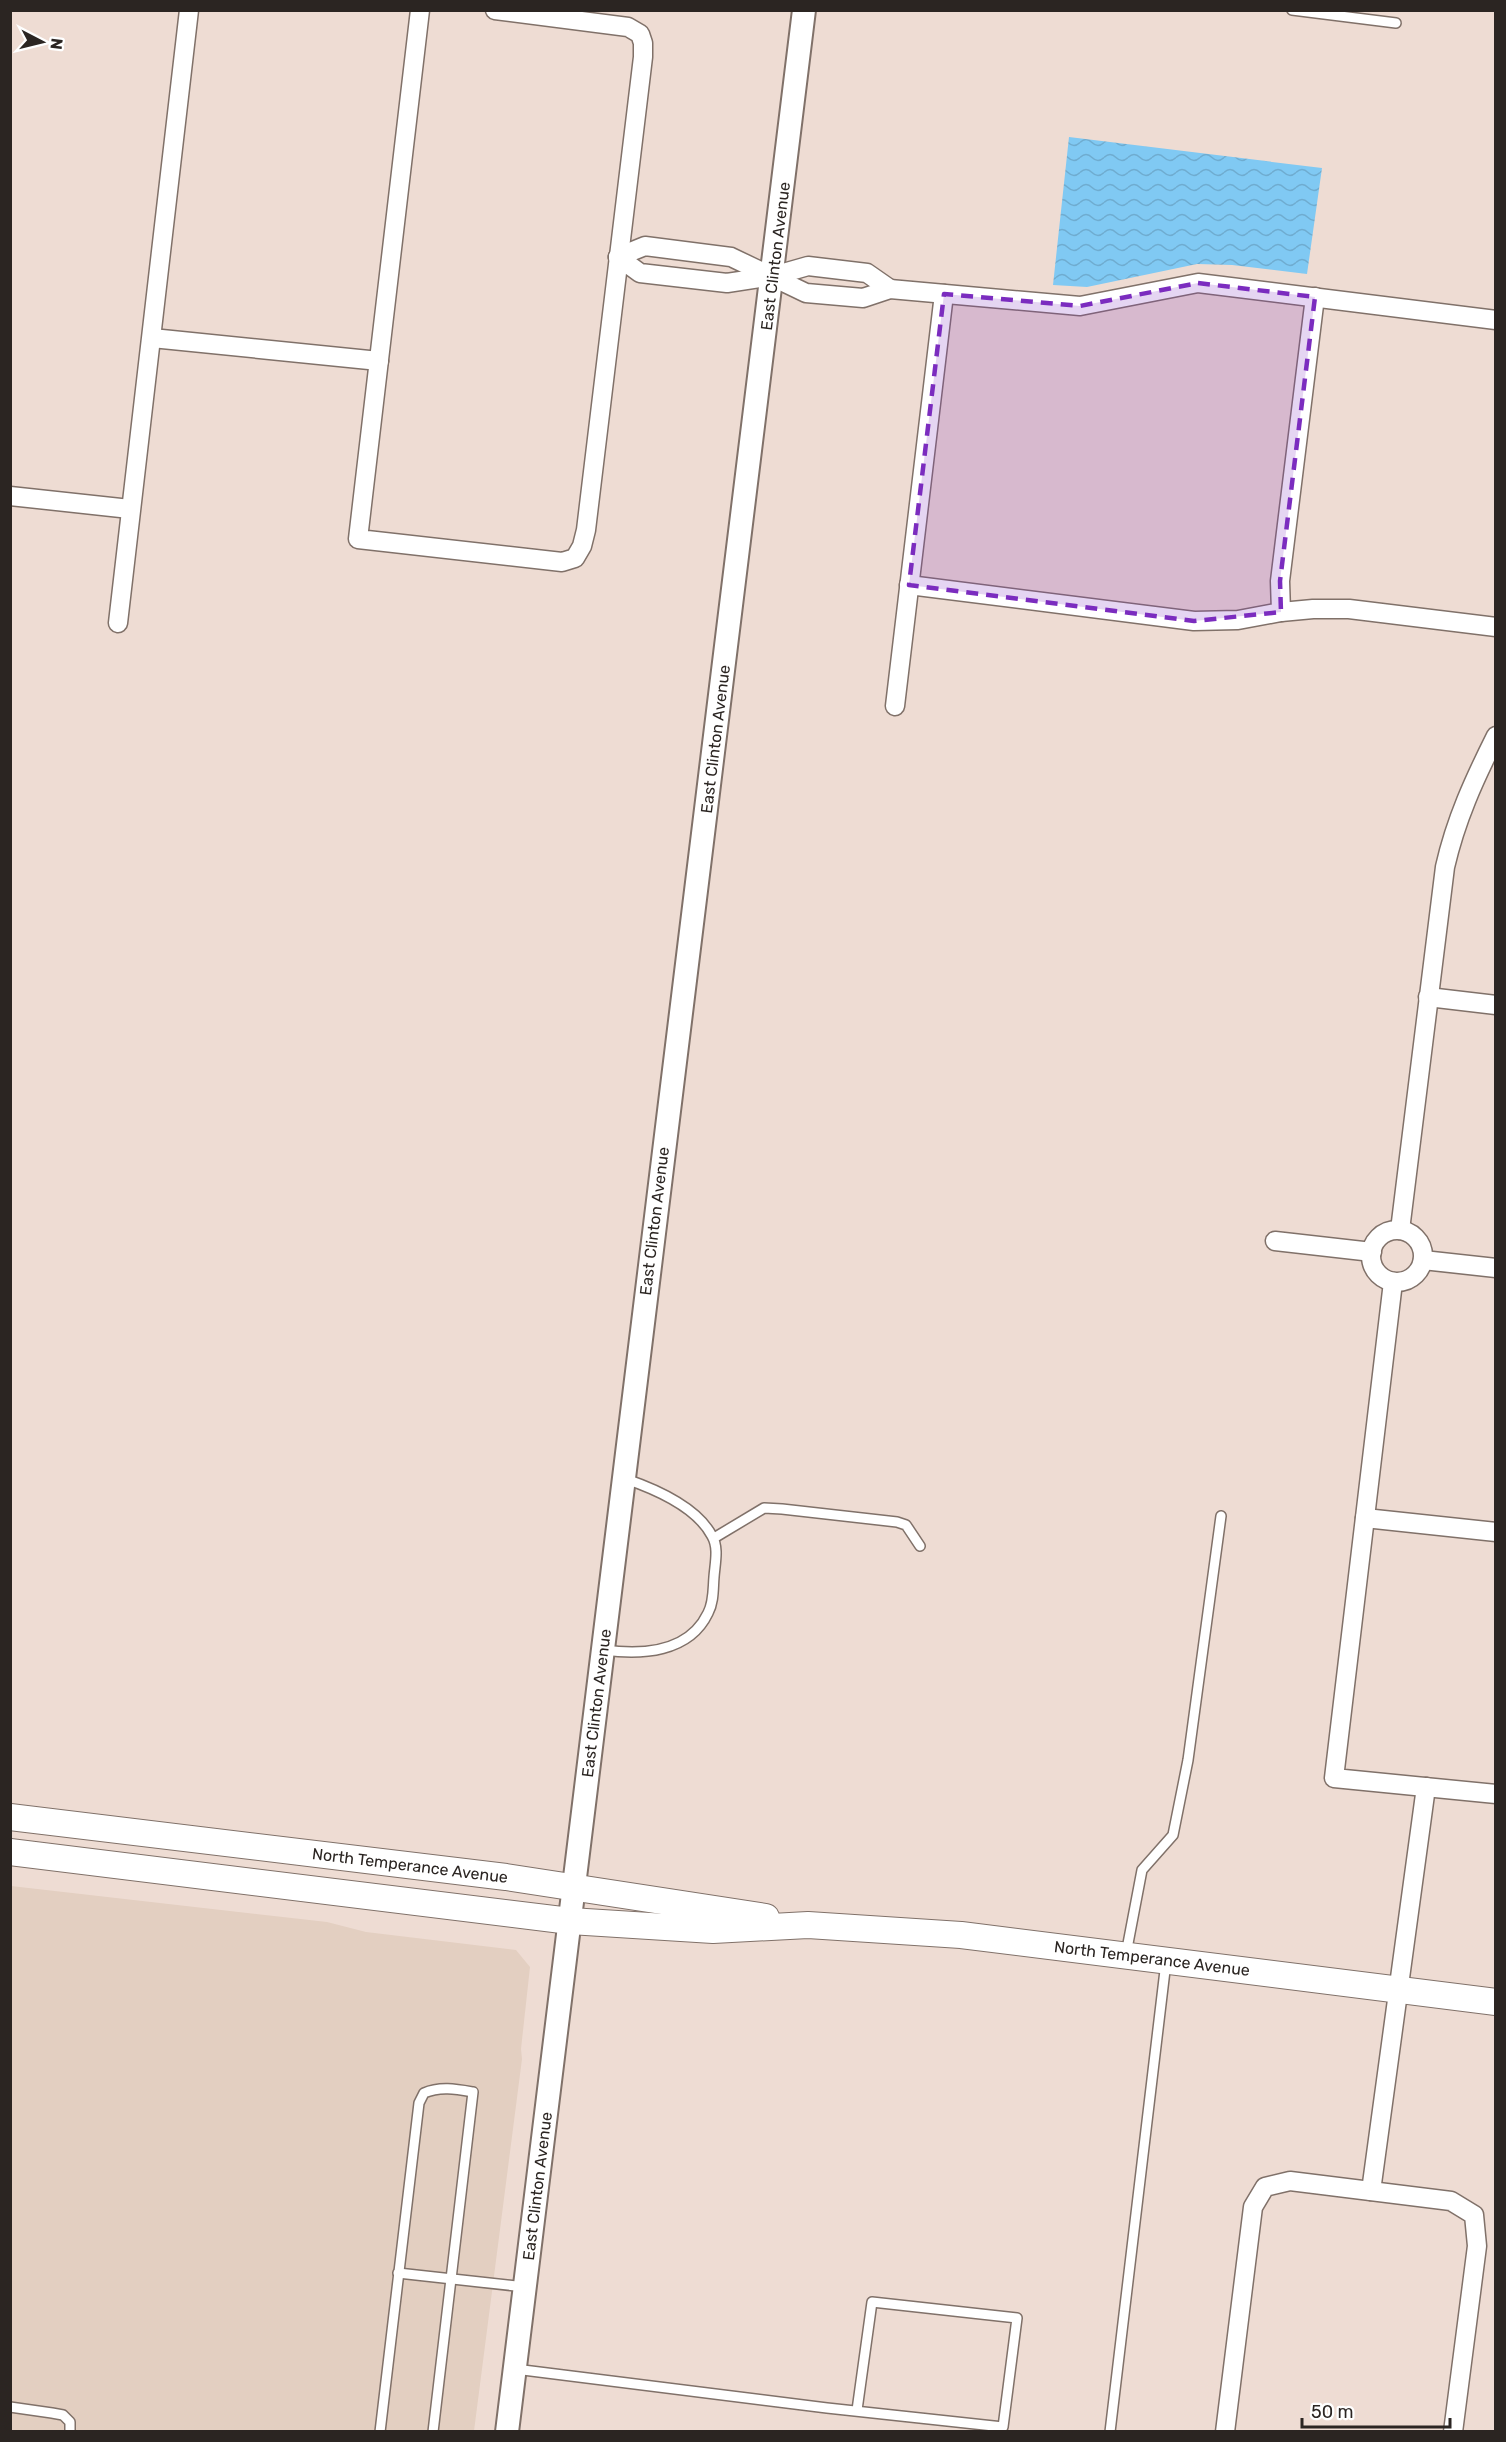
<svg xmlns="http://www.w3.org/2000/svg" width="1506" height="2442" viewBox="0 0 1506 2442" font-family="Rubik,sans-serif">
<defs>
<pattern id="water-waves" width="16" height="10" patternUnits="userSpaceOnUse" patternTransform="scale(1.5)"><rect width="16" height="10" fill="#80c9f3"/><path d="M0 5q4-4 8 0t8 0" fill="none" stroke="#6facd0"/></pattern>
</defs>
<rect width="100%" height="100%" fill="#eedcd3"/>
<path fill="#e3cfc1" d="M 11,1886 L 327,1922 L 366,1932 L 516,1950 L 530,1967 L 521,2049 L 522,2059 L 474,2431 L 11,2432 Z"/>
<path fill="url(#water-waves)" d="M 1069,137 L 1322,168 L 1307,274 L 1232,265 L 1197,264 L 1087,287 L 1053,285 Z"/>
<g fill="none" stroke-linecap="round" stroke-linejoin="round">
<defs>
<g id="service">
<path d="M 1292,10 L 1396,23"/>
<path d="M 714,1538 L 764,1508 L 782,1509 L 897,1522 L 906,1525 L 920,1546"/>
<path d="M 604,1650 C 641,1655 689,1653 708,1613 C 714,1602 713,1588 714,1577 C 715,1563 719,1548 712,1536 C 697,1507 655,1489 626,1479"/>
<path d="M 1126,1954 L 1142,1870 L 1173,1835 L 1188,1760 L 1221,1516"/>
<path d="M 398,2273 L 525,2287"/>
<path d="M 515,2369 L 827,2408 L 1003,2427 L 1017,2318 L 872,2302 L 857,2410"/>
<path d="M 10,2407 L 52,2413 L 63,2415 L 70,2422 L 70,2432"/>
<path d="M 380,2432 L 419,2103 L 424,2093 C 440,2086 456,2089 473,2092 L 433,2432"/>
<path d="M 1110,2432 L 1166,1962"/>
</g>
<g id="minor">
<path d="M 420,10 L 358,539 L 562,562 L 575,558 L 582,546 L 586,530 L 643,57 L 643,43 L 640,34 L 628,27 L 495,10"/>
<path d="M 618,257 L 645,246 L 731,257 L 806,293 L 863,298 L 890,289 L 1080,306 L 1198,283 L 1496,320"/>
<path d="M 618,257 L 640,273 L 727,283 L 773,276 L 808,266 L 867,273 L 890,289"/>
<path d="M 152,338 L 379,361"/>
<path d="M 10,496 L 130,509"/>
<path d="M 909,585 L 1194,621 L 1238,620 L 1281,612 L 1313,609 L 1349,609 L 1496,627"/>
<path d="M 1281,612 L 1280,581 L 1315,297"/>
<path d="M 118,623 L 189,10"/>
<path d="M 895,706 L 944,294"/>
<path d="M 1428,997 L 1496,1005"/>
<path d="M 1400,1230 L 1445,867 C 1456,819 1474,780 1496,736"/>
<circle cx="1397" cy="1256" r="26"/>
<path d="M 1275,1241 L 1372,1252"/>
<path d="M 1423,1260 L 1496,1268"/>
<path d="M 1393,1282 L 1334,1778 L 1496,1794"/>
<path d="M 1365,1518 L 1496,1532"/>
<path d="M 1371,2191 L 1426,1787"/>
<path d="M 1225,2432 L 1253,2207 L 1265,2187 L 1290,2181 L 1451,2201 L 1474,2215 L 1477,2246 L 1453,2432"/>
</g>
<path id="tertiary" d="M 507,2432 L 804,10"/>
<g id="secondary">
<path d="M 10,1817 L 506,1877 L 766,1917"/>
<path d="M 10,1852 L 570,1921 L 713,1930 L 808,1925 L 961,1935 L 1496,2002"/>
</g>
</defs>
<use href="#service" stroke="#807169" stroke-width="12"/>
<use href="#minor" stroke="#807169" stroke-width="21"/>
<use href="#tertiary" stroke="#807169" stroke-width="26"/>
<use href="#secondary" stroke="#807169" stroke-width="28"/>
<use href="#service" stroke="#fff" stroke-width="9"/>
<use href="#minor" stroke="#fff" stroke-width="18"/>
<use href="#tertiary" stroke="#fff" stroke-width="22"/>
<use href="#secondary" stroke="#fff" stroke-width="26"/>
</g>
<path fill="#7b2cbf" fill-opacity="0.2" stroke="#7b2cbf" stroke-width="4.5" stroke-dasharray="12 8" stroke-linejoin="round" d="M 1198,283 L 1315,297 L 1280,581 L 1281,612 L 1194,621 L 909,585 L 944,294 L 1080,306 Z"/>
<g text-anchor="middle" stroke-width="5" stroke-linejoin="round" paint-order="stroke">
<g font-size="16" fill="#2b2522" stroke="#fff">
<text transform="translate(775 256) rotate(-83)" y="6">East Clinton Avenue</text>
<text transform="translate(715 739) rotate(-83)" y="6">East Clinton Avenue</text>
<text transform="translate(654 1221) rotate(-83)" y="6">East Clinton Avenue</text>
<text transform="translate(596 1703) rotate(-83)" y="6">East Clinton Avenue</text>
<text transform="translate(410 1865) rotate(7)" y="6">North Temperance Avenue</text>
<text transform="translate(1152 1958) rotate(7)" y="6">North Temperance Avenue</text>
<text transform="translate(537 2186) rotate(-83)" y="6">East Clinton Avenue</text>
</g>
</g>
<rect width="1506" height="2442" fill="none" stroke="#2b2522" stroke-width="24"/>
<g transform="translate(42 42) rotate(97)" stroke="#ffffff" stroke-width="4.5" paint-order="stroke">
<path d="M0-4.5L10 22L0 15L-10 22Z" fill="#2b2522"/>
<text y="-9" font-size="16" font-weight="bold" text-anchor="middle" fill="#2b2522">N</text>
</g>
<path d="M1302 2418v9h148v-9" fill="none" stroke="#2b2522" stroke-width="3"/>
<text x="1311" y="2418" font-size="18" fill="#2b2522" stroke="#ffffff" stroke-width="4.5" paint-order="stroke">50 m</text>
</svg>
